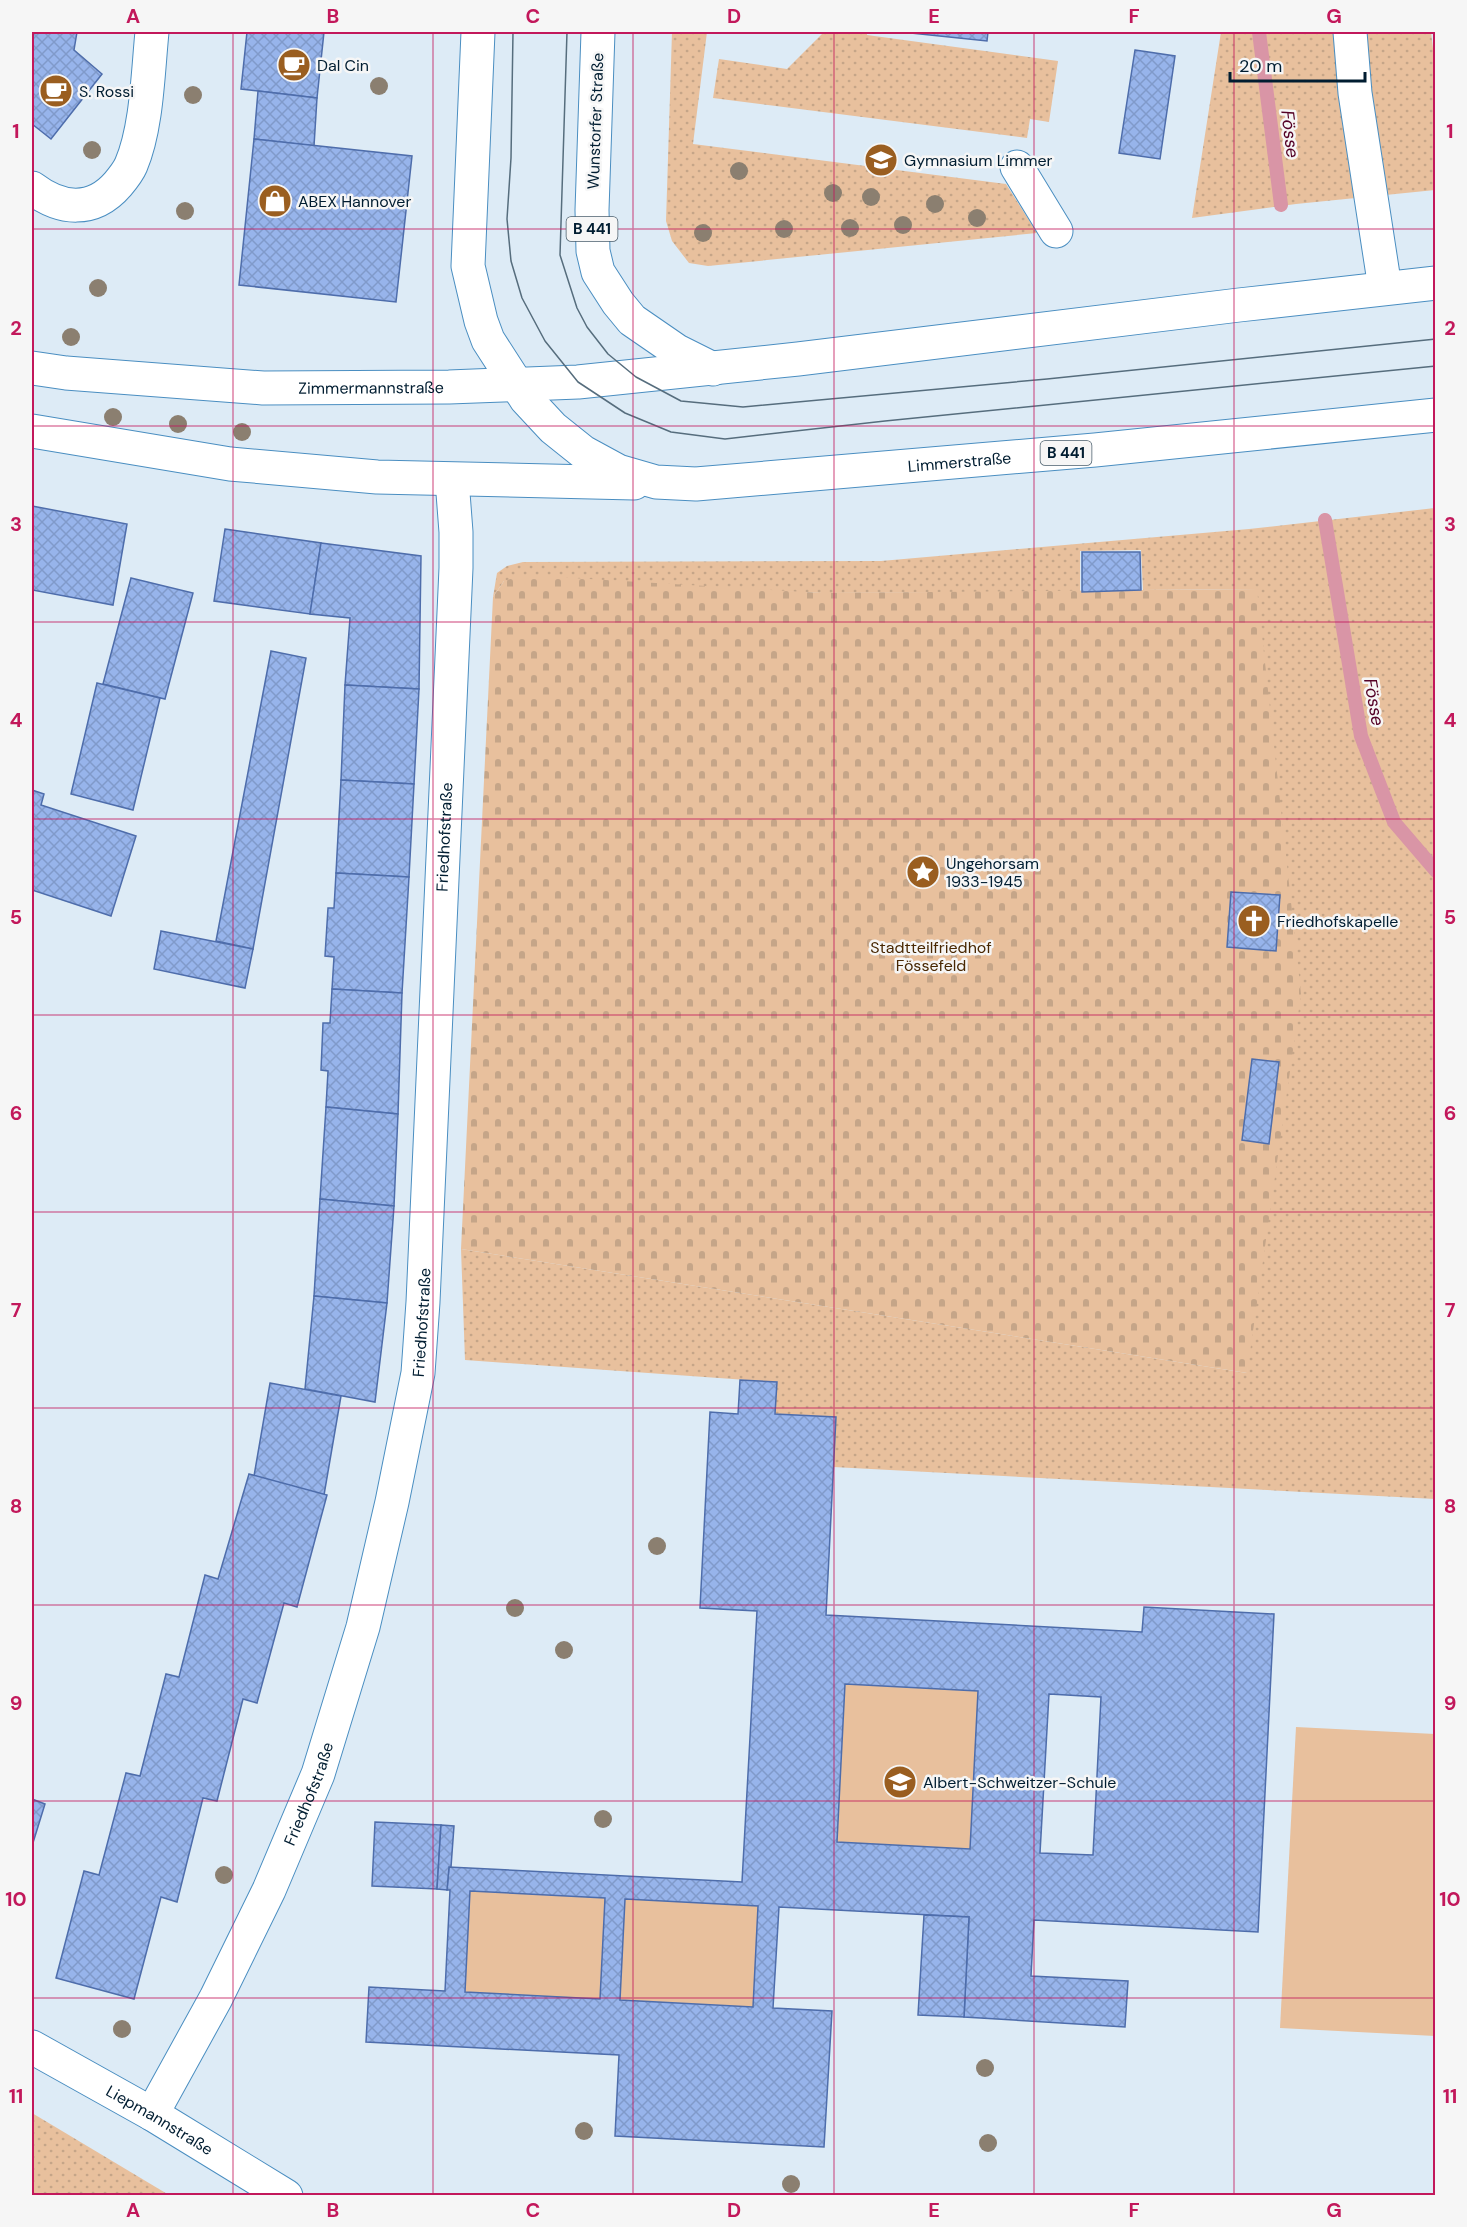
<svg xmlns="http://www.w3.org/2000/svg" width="1467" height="2227" viewBox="0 0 1467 2227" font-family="'DM Sans',sans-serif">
<defs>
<pattern id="grass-dots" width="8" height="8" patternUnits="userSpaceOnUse" patternTransform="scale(1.5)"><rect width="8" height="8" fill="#e8c09d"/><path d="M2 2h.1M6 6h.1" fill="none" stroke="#c5a588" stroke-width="1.8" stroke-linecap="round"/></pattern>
<pattern id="cemetery-stones" width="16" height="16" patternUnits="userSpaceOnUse" patternTransform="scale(1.5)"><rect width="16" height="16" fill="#e8c09d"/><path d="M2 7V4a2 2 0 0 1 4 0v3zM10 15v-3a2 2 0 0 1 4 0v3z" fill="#c5a588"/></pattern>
<pattern id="building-cross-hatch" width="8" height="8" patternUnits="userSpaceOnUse" patternTransform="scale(1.5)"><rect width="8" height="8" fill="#97b4eb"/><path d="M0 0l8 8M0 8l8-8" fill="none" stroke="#809aca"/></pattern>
</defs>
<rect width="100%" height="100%" fill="#ddebf6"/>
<g fill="url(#grass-dots)">
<path d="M 672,32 L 707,32 L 693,144 L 1006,184 L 1037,233 L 708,266 L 689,263 L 672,241 L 666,221 Z"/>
<path d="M 824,32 L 867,32 L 867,35 L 1058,61 L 1049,122 L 1030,119 L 1027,138 L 713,98 L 719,59 L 787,69 Z"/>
<path d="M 1221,32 L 1431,32 L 1436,73 L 1435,190 L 1296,204 L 1192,218 Z"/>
<path d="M 1435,508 L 1435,1499 L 833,1467 L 836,1417 L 775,1414 L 776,1382 L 465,1360 L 461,1249 L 1247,1373 L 1257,589 L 1143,590 L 1141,550 L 1080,551 L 1080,592 L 822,593 L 504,581 L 493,597 L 497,573 L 507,566 L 523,562 L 881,561 L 1249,529 Z"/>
<path d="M 32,2113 L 169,2195 L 32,2195 Z"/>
</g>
<path fill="url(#cemetery-stones)" d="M 522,575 L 822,593 L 1257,589 L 1301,994 L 1247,1373 L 461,1249 L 493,597 L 504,581 Z"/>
<g fill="#e8c09d">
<path d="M 845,1684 L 978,1691 L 970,1849 L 837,1842 Z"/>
<path d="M 1296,1727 L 1435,1734 L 1435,2036 L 1280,2028 Z"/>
<path d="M 470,1891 L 605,1898 L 600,1999 L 465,1992 Z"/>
<path d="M 625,1899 L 758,1906 L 753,2007 L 620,2000 Z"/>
</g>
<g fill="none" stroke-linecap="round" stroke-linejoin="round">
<g stroke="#d995a6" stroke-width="14">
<path d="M 1259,32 L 1281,205"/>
<path d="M 1325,520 L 1361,736 L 1394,822 L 1436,871"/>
</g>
</g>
<g fill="url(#building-cross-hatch)" stroke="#4e6dab" stroke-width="1.5" fill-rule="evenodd">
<path d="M 32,32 L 77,32 L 74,50 L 102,74 L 51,139 L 32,124 Z"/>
<path d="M 247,32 L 324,32 L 317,98 L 241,89 Z"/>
<path d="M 901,32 L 988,32 L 987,41 Z"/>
<path d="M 1135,50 L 1175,56 L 1160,159 L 1119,153 Z"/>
<path d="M 258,91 L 317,98 L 314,146 L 254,139 Z"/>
<path d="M 254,139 L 412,156 L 396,302 L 239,285 Z"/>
<path d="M 32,506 L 127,524 L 113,605 L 32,590 Z"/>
<path d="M 225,529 L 321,543 L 310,614 L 214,601 Z"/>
<path d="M 321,543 L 421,556 L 419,689 L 345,685 L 350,618 L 310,614 Z"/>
<path d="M 1082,552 L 1140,552 L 1141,590 L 1082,592 Z"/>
<path d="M 131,578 L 193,593 L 165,699 L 103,684 Z"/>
<path d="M 271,651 L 306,658 L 253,949 L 216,941 Z"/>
<path d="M 97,683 L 160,698 L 133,810 L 71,794 Z"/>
<path d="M 345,685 L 419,689 L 414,784 L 341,780 Z"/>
<path d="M 341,780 L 414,784 L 409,877 L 336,873 Z"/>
<path d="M 32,790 L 44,794 L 41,805 L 136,836 L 111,916 L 32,890 Z"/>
<path d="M 336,873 L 409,877 L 402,993 L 332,989 L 334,957 L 325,956 L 328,908 L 334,908 Z"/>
<path d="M 1231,892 L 1280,895 L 1276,951 L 1227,947 Z"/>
<path d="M 161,931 L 253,949 L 245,988 L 154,969 Z"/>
<path d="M 332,989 L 402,993 L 398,1114 L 326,1107 L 328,1071 L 321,1070 L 323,1023 L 330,1023 Z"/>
<path d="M 1252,1059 L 1279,1062 L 1269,1144 L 1242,1140 Z"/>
<path d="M 326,1107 L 398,1114 L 394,1206 L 320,1199 Z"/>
<path d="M 320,1199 L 394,1206 L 387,1303 L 314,1296 Z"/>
<path d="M 314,1296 L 387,1303 L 375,1402 L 305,1389 Z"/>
<path d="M 740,1380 L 777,1382 L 775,1414 L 836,1417 L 826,1615 L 1142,1632 L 1144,1607 L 1274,1614 L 1258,1932 L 1034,1920 L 1031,1976 L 1128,1981 L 1125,2027 L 964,2017 L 969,1917 L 779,1907 L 773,2008 L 832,2011 L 824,2147 L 615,2136 L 619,2055 L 366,2042 L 369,1987 L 445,1991 L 450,1890 L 447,1890 L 449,1867 L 742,1882 L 757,1611 L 700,1608 L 710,1412 L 738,1414 ZM 845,1684 L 978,1691 L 970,1849 L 837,1842 ZM 1049,1694 L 1101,1697 L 1093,1855 L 1040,1853 ZM 470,1891 L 605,1898 L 600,1999 L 465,1992 ZM 625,1899 L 758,1906 L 753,2007 L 620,2000 Z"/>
<path d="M 270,1383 L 341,1396 L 324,1495 L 254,1476 Z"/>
<path d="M 249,1474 L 327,1495 L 297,1607 L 284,1603 L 257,1703 L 243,1699 L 217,1801 L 203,1798 L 177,1902 L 161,1897 L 134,1999 L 56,1978 L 84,1871 L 99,1875 L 126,1773 L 140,1776 L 166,1674 L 179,1677 L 205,1575 L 218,1579 Z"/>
<path d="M 32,1799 L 45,1804 L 32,1846 Z"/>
<path d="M 375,1822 L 441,1825 L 437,1889 L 372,1886 Z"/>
<path d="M 441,1825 L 454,1826 L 451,1867 L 449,1867 L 447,1890 L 437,1889 Z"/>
<path d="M 924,1915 L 969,1917 L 964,2017 L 918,2015 Z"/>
</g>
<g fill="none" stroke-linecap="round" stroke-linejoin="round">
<defs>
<g id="minor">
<path d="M 1350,32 L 1355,93 L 1385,288"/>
<path d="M 1017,167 L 1056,231"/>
<path d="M 32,188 C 61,210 93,213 118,184 C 123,178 128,172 131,165 C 147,128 148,71 152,32"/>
<path id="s1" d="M 32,2047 L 152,2114 L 286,2196"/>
<path id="s2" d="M 152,2114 L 216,1998 L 269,1890 L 318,1774 L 363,1627 L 392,1502 L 418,1373 L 423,1302 L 456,568 L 456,532 L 452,480"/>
</g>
<g id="major">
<path id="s3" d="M 478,32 L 468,266 L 481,321 L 488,340 L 526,399 L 553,428 L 583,452 L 618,471 L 656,482 L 696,484 L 1095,450 L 1436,415"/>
<path d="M 598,32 L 592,210 L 593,251 L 598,272 L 618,303 L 632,320 L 677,351 L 713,369"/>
<path id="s4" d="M 32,368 L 66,373 L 263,388 L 449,387 L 578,382 L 798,359 L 1239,305 L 1436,283"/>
<path d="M 32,431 L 230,464 L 377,477 L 634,483"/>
</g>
</defs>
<use href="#minor" stroke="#4a8ec1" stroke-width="35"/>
<use href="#major" stroke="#4a8ec1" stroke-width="35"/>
<use href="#minor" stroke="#fff" stroke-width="33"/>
<use href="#major" stroke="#fff" stroke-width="33"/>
<g stroke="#566d7d" stroke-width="1.5">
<path d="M 513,32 L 511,158 L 507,219 L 511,261 L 522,298 L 545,341 L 578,382 L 625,413 L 671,432 L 725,439 L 885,421 L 1436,366"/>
<path d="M 567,32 L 560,255 L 577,308 L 587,327 L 608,354 L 636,377 L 681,401 L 743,407 L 1047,379 L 1436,339"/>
</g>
</g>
<g fill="#8b7f70">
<circle cx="379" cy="86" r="9"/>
<circle cx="193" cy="95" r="9"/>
<circle cx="92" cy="150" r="9"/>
<circle cx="739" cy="171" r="9"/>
<circle cx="833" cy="193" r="9"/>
<circle cx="871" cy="197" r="9"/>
<circle cx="935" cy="204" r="9"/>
<circle cx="185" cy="211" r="9"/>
<circle cx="977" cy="218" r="9"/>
<circle cx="903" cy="225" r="9"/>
<circle cx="850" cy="228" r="9"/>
<circle cx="784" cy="229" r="9"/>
<circle cx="703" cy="233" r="9"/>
<circle cx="98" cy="288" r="9"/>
<circle cx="71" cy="337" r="9"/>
<circle cx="113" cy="417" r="9"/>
<circle cx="178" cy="424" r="9"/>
<circle cx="242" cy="432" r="9"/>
<circle cx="657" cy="1546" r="9"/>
<circle cx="515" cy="1608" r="9"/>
<circle cx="564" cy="1650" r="9"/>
<circle cx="603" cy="1819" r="9"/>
<circle cx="224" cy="1875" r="9"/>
<circle cx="122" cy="2029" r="9"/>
<circle cx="985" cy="2068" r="9"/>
<circle cx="584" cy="2131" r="9"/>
<circle cx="988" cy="2143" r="9"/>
<circle cx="791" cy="2184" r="9"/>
</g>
<path fill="none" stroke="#c2185b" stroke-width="1.5" stroke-opacity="0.55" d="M 233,32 L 233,2196M 433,32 L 433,2196M 633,32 L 633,2196M 834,32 L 834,2196M 1034,32 L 1034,2196M 1234,32 L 1234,2196M 32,229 L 1436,229M 32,426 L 1436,426M 32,622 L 1436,622M 32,819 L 1436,819M 32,1015 L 1436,1015M 32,1212 L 1436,1212M 32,1408 L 1436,1408M 32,1605 L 1436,1605M 32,1801 L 1436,1801M 32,1998 L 1436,1998"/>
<defs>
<symbol id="cafe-disc" viewBox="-11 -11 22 22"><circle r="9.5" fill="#9a5e20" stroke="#f6f6f6"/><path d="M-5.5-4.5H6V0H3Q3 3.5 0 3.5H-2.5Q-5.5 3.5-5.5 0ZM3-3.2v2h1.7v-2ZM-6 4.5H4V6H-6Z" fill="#fff"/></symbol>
<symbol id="school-disc" viewBox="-11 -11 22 22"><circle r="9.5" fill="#9a5e20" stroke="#f6f6f6"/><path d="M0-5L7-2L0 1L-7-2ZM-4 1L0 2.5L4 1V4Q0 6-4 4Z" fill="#fff"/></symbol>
<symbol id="shop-disc" viewBox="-11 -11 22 22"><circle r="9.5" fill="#9a5e20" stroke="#f6f6f6"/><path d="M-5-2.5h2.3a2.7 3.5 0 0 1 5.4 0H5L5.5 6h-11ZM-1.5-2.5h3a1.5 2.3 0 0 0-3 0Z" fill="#fff"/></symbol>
<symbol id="sight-disc" viewBox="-11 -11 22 22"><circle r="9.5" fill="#9a5e20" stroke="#f6f6f6"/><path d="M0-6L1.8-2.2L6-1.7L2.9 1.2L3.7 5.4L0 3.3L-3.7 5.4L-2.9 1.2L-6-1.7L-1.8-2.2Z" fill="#fff"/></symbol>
<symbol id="church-disc" viewBox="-11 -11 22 22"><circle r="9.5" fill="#9a5e20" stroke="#f6f6f6"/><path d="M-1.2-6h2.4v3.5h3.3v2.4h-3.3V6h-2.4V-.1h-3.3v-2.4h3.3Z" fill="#fff"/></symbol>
</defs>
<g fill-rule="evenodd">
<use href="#cafe-disc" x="275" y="46" width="38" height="38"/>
<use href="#cafe-disc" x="37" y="72" width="38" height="38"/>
<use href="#school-disc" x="862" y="141" width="38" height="38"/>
<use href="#shop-disc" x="256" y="182" width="38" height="38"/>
<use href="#sight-disc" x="904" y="853" width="38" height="38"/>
<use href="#church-disc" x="1235" y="902" width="38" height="38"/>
<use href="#school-disc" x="881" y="1763" width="38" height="38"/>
</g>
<g text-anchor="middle" stroke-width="5" stroke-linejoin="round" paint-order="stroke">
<g fill="#f6f6f6" stroke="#4a5e6c" stroke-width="1.5">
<rect x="566.5" y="217" width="51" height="24" rx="4.5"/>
<rect x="1040.5" y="441" width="51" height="24" rx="4.5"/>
</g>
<g font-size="15" font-weight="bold" fill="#011d31">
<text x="592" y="234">B 441</text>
<text x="1066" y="458">B 441</text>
</g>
<g font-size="16" fill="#011d31" stroke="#f6f6f6" text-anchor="start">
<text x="317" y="71">Dal Cin</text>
<text x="79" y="97">S. Rossi</text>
<text x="904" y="166">Gymnasium Limmer</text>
<text x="298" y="207">ABEX Hannover</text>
<text x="946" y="869">Ungehorsam<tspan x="946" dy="18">1933-1945</tspan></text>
<text x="1277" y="927">Friedhofskapelle</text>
<text x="923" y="1788">Albert-Schweitzer-Schule</text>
</g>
<g font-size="16" fill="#011d31" stroke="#f6f6f6">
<text transform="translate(595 121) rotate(-88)" y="6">Wunstorfer Straße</text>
<text dy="6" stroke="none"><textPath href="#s4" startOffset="340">Zimmermannstraße</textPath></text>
<text dy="6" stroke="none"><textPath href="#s3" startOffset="843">Limmerstraße</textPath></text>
<text dy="6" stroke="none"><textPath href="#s2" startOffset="1329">Friedhofstraße</textPath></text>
<text dy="6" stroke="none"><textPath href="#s2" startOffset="843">Friedhofstraße</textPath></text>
<text dy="6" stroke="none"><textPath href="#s2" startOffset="357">Friedhofstraße</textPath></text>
<text dy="6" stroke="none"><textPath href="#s1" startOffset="147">Liepmannstraße</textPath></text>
</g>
<g font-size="16" fill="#482702" stroke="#f6f6f6">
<text x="931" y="953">Stadtteilfriedhof<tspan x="931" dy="18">Fössefeld</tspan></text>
</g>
<g font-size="18" font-style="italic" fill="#540126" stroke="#f6f6f6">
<text transform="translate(1290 134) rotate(83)" y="6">Fösse</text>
<text transform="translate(1374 702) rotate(80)" y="6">Fösse</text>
</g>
</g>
<rect width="1467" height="2227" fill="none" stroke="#f6f6f6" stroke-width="66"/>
<path d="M1230 72v9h135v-9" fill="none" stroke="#011d31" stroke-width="3"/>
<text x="1239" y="72" font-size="18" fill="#011d31" stroke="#f6f6f6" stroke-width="4.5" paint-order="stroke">20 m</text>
<rect x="33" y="33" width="1401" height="2161" fill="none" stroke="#c2185b" stroke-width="2"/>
<g font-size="20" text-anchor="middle" font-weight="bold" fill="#c2185b">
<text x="133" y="23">A</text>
<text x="333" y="23">B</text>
<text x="533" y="23">C</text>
<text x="734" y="23">D</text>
<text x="934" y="23">E</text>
<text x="1134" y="23">F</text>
<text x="1334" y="23">G</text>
<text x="16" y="138">1</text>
<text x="1450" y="138">1</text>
<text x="16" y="335">2</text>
<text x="1450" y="335">2</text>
<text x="16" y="531">3</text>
<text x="1450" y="531">3</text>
<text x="16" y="727">4</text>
<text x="1450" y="727">4</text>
<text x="16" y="924">5</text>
<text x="1450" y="924">5</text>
<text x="16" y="1120">6</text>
<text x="1450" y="1120">6</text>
<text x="16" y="1317">7</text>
<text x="1450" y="1317">7</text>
<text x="16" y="1513">8</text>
<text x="1450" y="1513">8</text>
<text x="16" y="1710">9</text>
<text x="1450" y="1710">9</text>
<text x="16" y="1906">10</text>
<text x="1450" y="1906">10</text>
<text x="16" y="2103">11</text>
<text x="1450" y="2103">11</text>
<text x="133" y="2217">A</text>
<text x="333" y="2217">B</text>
<text x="533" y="2217">C</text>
<text x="734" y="2217">D</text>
<text x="934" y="2217">E</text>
<text x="1134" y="2217">F</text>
<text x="1334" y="2217">G</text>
</g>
</svg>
